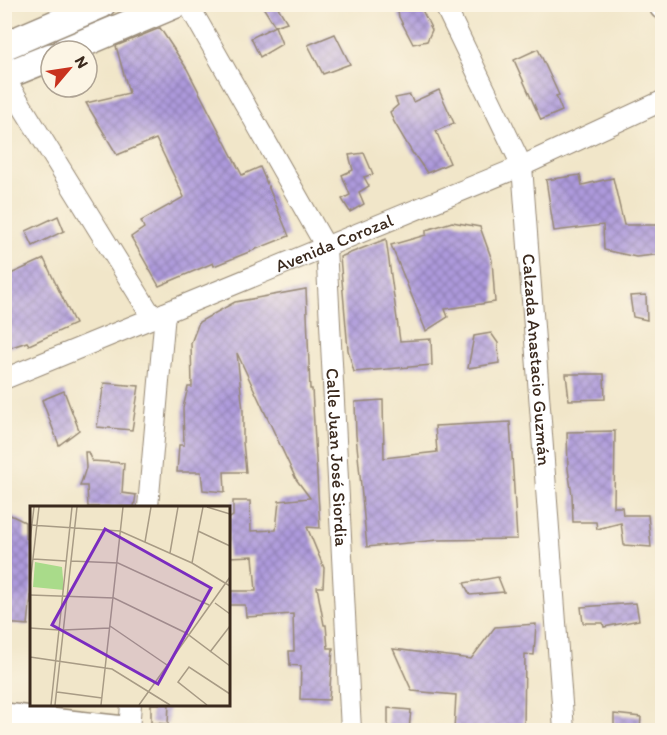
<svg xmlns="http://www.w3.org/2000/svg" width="667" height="735" viewBox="0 0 667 735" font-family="Itim,sans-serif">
<defs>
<pattern id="building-cross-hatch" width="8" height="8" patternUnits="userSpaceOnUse" patternTransform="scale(1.5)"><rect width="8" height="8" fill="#ad9adc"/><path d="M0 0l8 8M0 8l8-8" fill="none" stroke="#8e7eb2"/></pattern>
</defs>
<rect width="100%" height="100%" fill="#fcf5e5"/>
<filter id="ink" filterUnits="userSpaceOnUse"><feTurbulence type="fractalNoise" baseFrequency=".0167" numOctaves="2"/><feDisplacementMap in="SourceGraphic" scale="12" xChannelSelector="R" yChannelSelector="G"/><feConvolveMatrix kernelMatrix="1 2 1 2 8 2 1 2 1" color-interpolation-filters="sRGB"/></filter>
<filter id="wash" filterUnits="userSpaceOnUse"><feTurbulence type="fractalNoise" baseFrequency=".008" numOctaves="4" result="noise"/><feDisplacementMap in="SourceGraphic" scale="24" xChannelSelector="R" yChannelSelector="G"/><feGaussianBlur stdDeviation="1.35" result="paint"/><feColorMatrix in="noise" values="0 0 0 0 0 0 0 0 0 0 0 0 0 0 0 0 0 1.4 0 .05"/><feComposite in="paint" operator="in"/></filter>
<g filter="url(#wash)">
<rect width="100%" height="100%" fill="#f1e6c9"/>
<g id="blocks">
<g fill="url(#building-cross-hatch)">
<path d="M 261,4 L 276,4 L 287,22 L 275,26 Z"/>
<path d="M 397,4 L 419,4 L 432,30 L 427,41 L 413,44 L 399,17 Z"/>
<path d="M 275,26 L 282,44 L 260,57 L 251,38 Z"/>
<path d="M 160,28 L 187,69 L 242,175 L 260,167 L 289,236 L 214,266 L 213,263 L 159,286 L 131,237 L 144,228 L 141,221 L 184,197 L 156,139 L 117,155 L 86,103 L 129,93 L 116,46 Z"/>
<path d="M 335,34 L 350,64 L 323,74 L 308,45 Z"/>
<path d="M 538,49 L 559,95 L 556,96 L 562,111 L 541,120 L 514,60 Z"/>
<path d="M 439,90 L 454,123 L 436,131 L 450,163 L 427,173 L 414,154 L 413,154 L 394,122 L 390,112 L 398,105 L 395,98 L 410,95 L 413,102 Z"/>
<path d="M 364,153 L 373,174 L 364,177 L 369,186 L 359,192 L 364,204 L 350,212 L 342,199 L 350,195 L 342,175 L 353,170 L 349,155 Z"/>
<path d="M 580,175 L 582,185 L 613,178 L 624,225 L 663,225 L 663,254 L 636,257 L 604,250 L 603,225 L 554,231 L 546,180 Z"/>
<path d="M 58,216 L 64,231 L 33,246 L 26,231 Z"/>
<path d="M 452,222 L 480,227 L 492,260 L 495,302 L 445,309 L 448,317 L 426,331 L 391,245 L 426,235 L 426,230 Z"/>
<path d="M 386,239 L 400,341 L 431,339 L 432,365 L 354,372 L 348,350 L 340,257 Z"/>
<path d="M 44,259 L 75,324 L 29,345 L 27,342 L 9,348 L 4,337 L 4,277 Z"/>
<path d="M 306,289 L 310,389 L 312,389 L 320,528 L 307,527 L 324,568 L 323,587 L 317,587 L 324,625 L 326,625 L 328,648 L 333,648 L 329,700 L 300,699 L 301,666 L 290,665 L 289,651 L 294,651 L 293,614 L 246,617 L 245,605 L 228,605 L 228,591 L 256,591 L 253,556 L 228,557 L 228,519 L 233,516 L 233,501 L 250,501 L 251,531 L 276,530 L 279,501 L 310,498 L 296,479 L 237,353 L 243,411 L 243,442 L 246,472 L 224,472 L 225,492 L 203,490 L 201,472 L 177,472 L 179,445 L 184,445 L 183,408 L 188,387 L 192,387 L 191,343 L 199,322 L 235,302 Z"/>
<path d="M 646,295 L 647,320 L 633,317 L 630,296 Z"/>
<path d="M 491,333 L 498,343 L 499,363 L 468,368 L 474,336 Z"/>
<path d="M 566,374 L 604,374 L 605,399 L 569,400 Z"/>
<path d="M 104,383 L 139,386 L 132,430 L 97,427 Z"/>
<path d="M 64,391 L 79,430 L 59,445 L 42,400 Z"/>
<path d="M 383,400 L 384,458 L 437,452 L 435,426 L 510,422 L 517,539 L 438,540 L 367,547 L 356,435 L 355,402 Z"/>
<path d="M 615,431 L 614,507 L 622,507 L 623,515 L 648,515 L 651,547 L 624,545 L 621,523 L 597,529 L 596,522 L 573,522 L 572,495 L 568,469 L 567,432 Z"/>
<path d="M 85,452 L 88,452 L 92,462 L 92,461 L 124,463 L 122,493 L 136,495 L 134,507 L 88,507 L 87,486 L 80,486 L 86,468 Z"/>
<path d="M 4,512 L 25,522 L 25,538 L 32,539 L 32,587 L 28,625 L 4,623 Z"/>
<path d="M 498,577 L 504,592 L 470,595 L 464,583 Z"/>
<path d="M 636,603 L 639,620 L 604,627 L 603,623 L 583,623 L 581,607 Z"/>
<path d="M 536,624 L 534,655 L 525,654 L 524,730 L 454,730 L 456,695 L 412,691 L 393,649 L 471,659 L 495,627 Z"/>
<path d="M 151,704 L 169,704 L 168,724 L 151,723 Z"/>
<path d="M 388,708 L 411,710 L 409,730 L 388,730 Z"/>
<path d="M 614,714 L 641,717 L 640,730 L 614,730 Z"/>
</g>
</g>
</g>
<g filter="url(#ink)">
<use href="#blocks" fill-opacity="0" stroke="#968874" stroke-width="1.5"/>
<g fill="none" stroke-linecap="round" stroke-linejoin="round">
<defs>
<g id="minor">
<path id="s1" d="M 188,4 L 326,247 L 351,730"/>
<path id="s2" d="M 444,4 L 522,166 L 564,730"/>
<path d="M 4,77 L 153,318"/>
<path id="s3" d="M 4,379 L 522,166 L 662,101"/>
<path d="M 148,507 L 165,313"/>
<path d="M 129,730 L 131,704"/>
</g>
<path id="tertiary" d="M 661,4 L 662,7"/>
<g id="secondary">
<path d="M 4,46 L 102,4"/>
<path d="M 65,51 L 176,4"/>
<path d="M 4,76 L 51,57"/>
<path d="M 4,717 L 124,730"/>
</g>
</defs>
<use href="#minor" stroke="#968874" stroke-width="22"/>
<use href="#tertiary" stroke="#968874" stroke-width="27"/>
<use href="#secondary" stroke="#968874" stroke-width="30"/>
<use href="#minor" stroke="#fff" stroke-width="20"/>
<use href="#tertiary" stroke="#fff" stroke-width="24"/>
<use href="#secondary" stroke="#fff" stroke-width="27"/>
</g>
</g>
<g text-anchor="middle" stroke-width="5" stroke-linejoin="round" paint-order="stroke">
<g font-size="18" fill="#3b2a1e" stroke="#fcf5e5">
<text dy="6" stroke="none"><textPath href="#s3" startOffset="357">Avenida Corozal</textPath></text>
<text dy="6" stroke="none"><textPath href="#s2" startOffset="374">Calzada Anastacio Guzmán</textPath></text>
<text dy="6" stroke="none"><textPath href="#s1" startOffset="490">Calle Juan José Siordia</textPath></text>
</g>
</g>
<g transform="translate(30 506)">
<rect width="200" height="200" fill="#f1e6c9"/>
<path d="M 5,56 L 32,61 L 34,84 L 3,81 Z" fill="#a9db8a"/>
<path fill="none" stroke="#a89b85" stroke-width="1.5" d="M 177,1 L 200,8M 0,19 L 90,25 L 162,57 L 200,80M 168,25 L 200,40M 0,35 L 4,1M 115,36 L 121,1M 140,47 L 148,1M 3,53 L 36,55M 41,55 L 88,57 L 179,99M 162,57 L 173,1M 0,78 L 9,1M 0,89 L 84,92 L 156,127 L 200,160M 185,97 L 200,108M 80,120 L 137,159M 0,122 L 29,124M 33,124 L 80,122M 180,146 L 200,120M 0,151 L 82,163 L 140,199M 27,186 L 72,192M 21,199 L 42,1M 25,199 L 47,1M 71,199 L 93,1M 109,199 L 200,71M 177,199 L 148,176 L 159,161 L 200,188"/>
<path fill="#7b2cbf" fill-opacity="0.15" stroke="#7b2cbf" stroke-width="3" d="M 75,23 L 181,82 L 128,178 L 22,119 Z"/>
<rect width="200" height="200" fill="none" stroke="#3b2a1e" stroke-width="3"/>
</g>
<rect width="667" height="735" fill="none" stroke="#fcf5e5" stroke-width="24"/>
<g transform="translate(69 69) rotate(61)"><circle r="28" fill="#fcf5e5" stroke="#afa495" stroke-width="1.5"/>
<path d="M0-4.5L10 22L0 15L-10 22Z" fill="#c8321e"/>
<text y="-9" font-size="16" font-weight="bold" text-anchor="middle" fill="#3b2a1e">N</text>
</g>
</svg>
